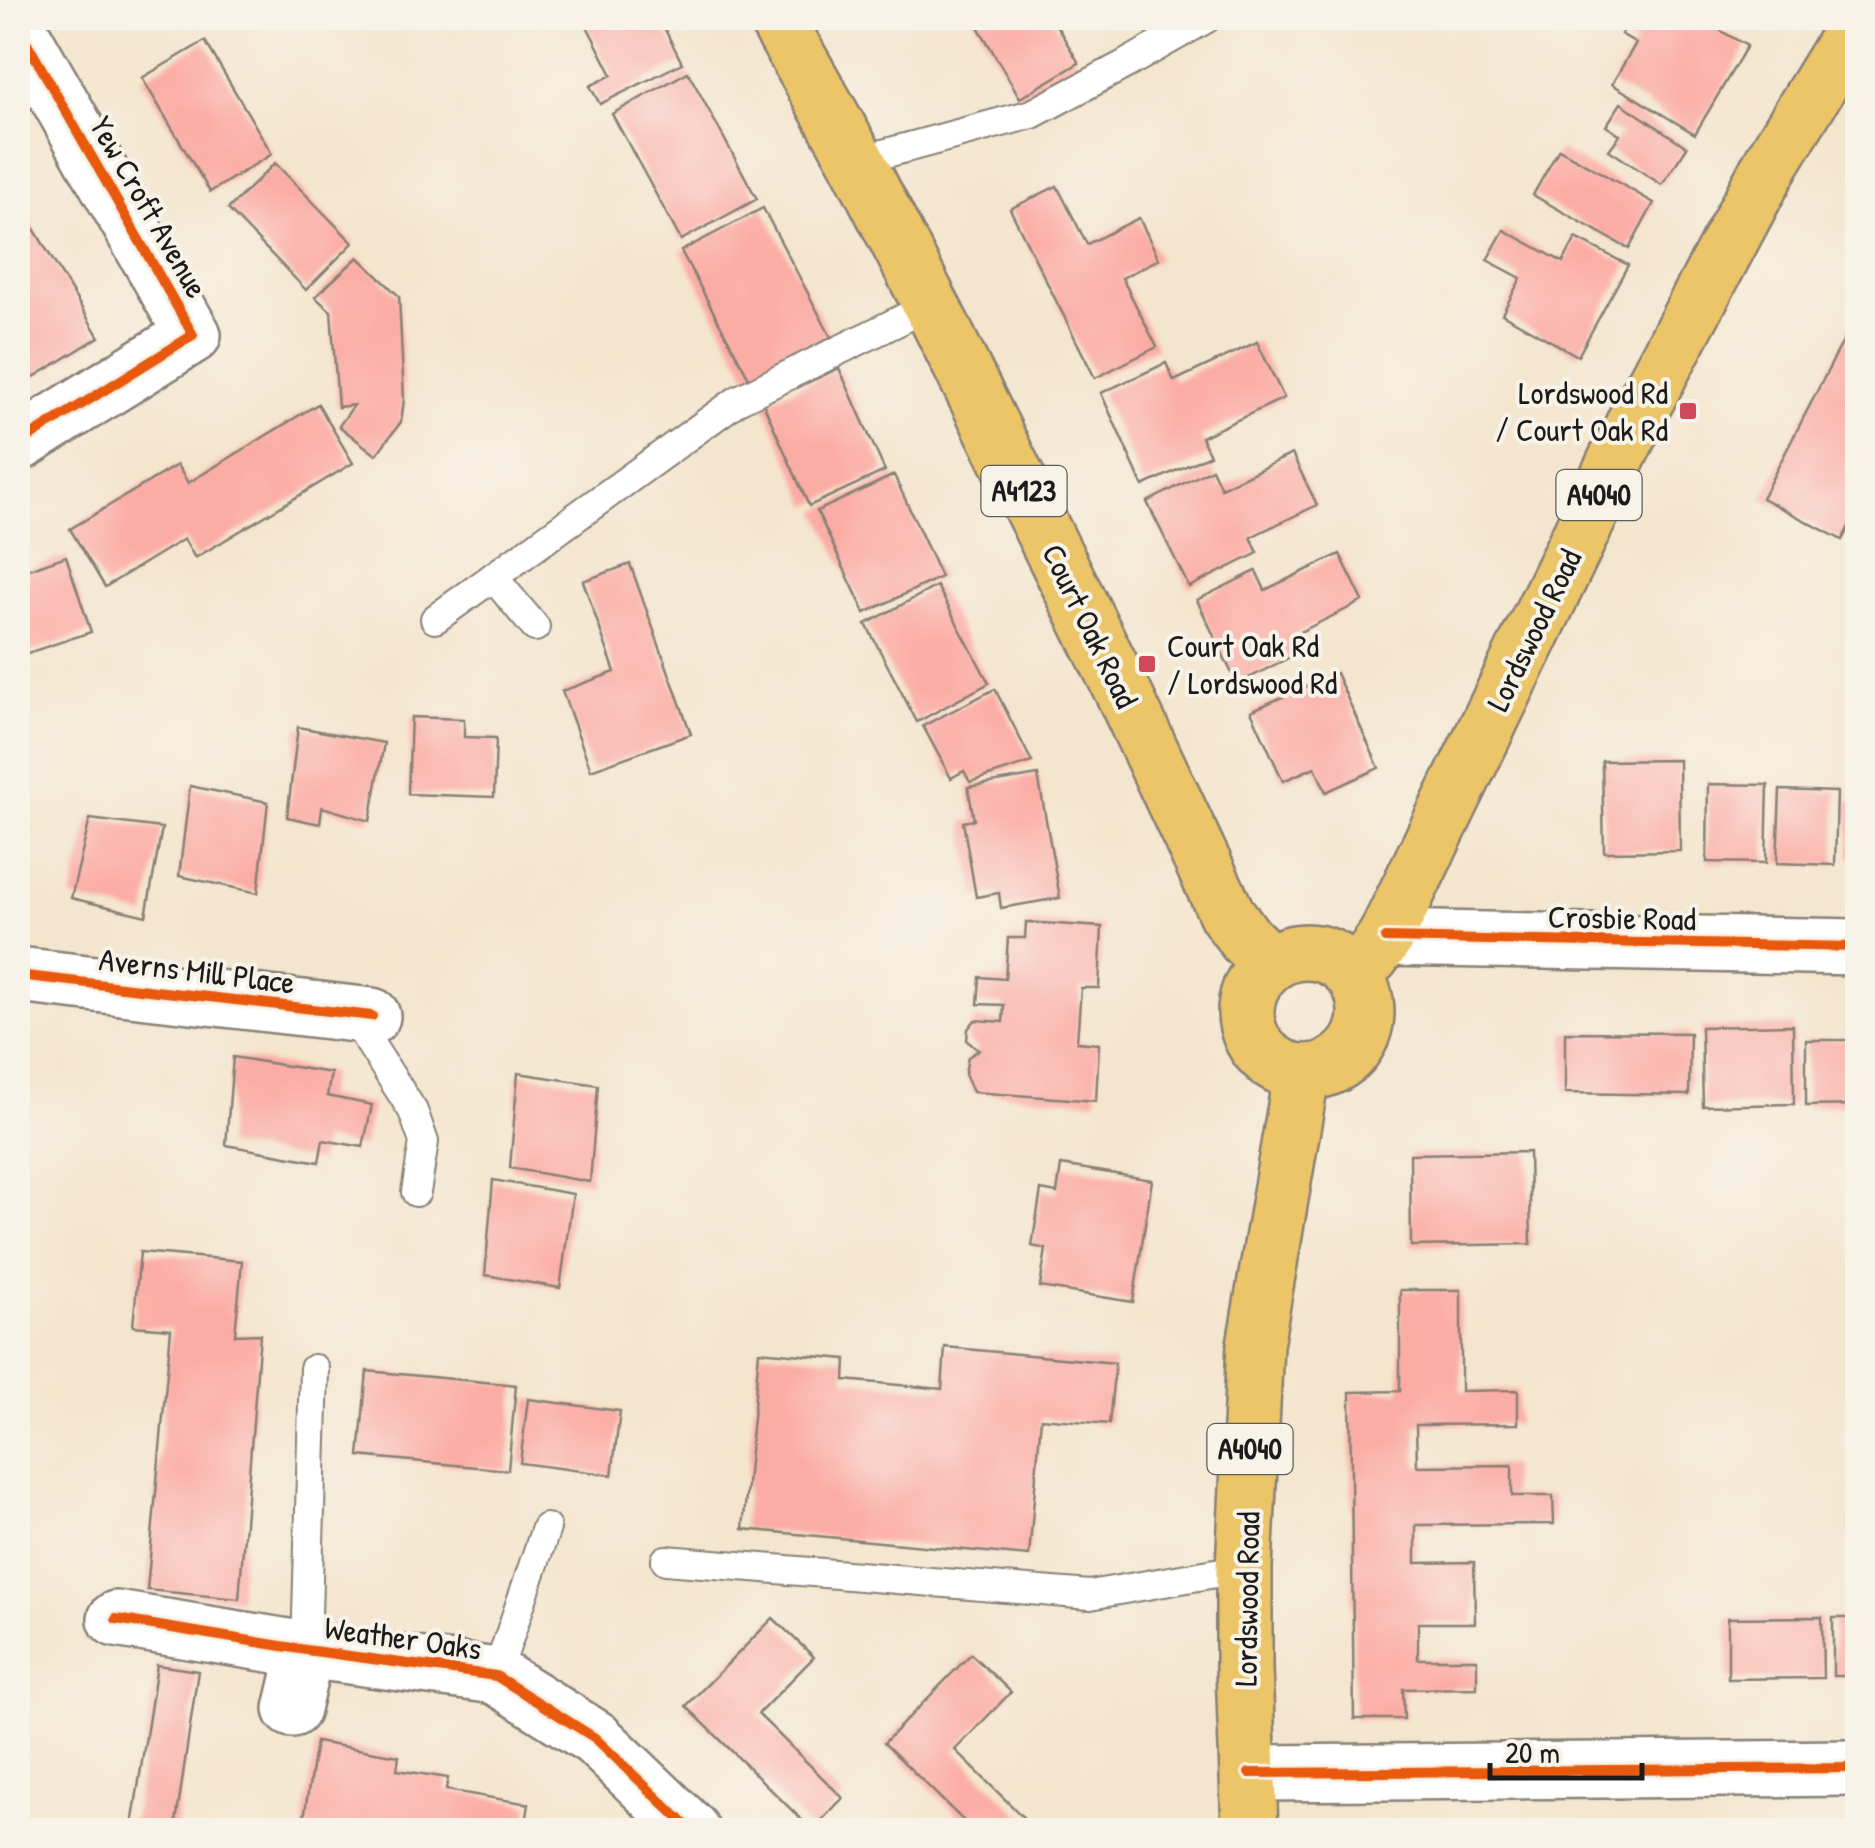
<svg xmlns="http://www.w3.org/2000/svg" width="1875" height="1848" viewBox="0 0 1875 1848" font-family="'Patrick Hand',sans-serif">
<rect width="100%" height="100%" fill="#f7f3e8"/>
<filter id="ink" filterUnits="userSpaceOnUse"><feTurbulence type="fractalNoise" baseFrequency=".01" numOctaves="2"/><feDisplacementMap in="SourceGraphic" scale="20" xChannelSelector="R" yChannelSelector="G"/><feConvolveMatrix kernelMatrix="1 2 1 2 8 2 1 2 1" color-interpolation-filters="sRGB"/></filter>
<filter id="wash" filterUnits="userSpaceOnUse"><feTurbulence type="fractalNoise" baseFrequency=".0048" numOctaves="4" result="noise"/><feDisplacementMap in="SourceGraphic" scale="40" xChannelSelector="R" yChannelSelector="G"/><feGaussianBlur stdDeviation="2.25" result="paint"/><feColorMatrix in="noise" values="0 0 0 0 0 0 0 0 0 0 0 0 0 0 0 0 0 1.4 0 .05"/><feComposite in="paint" operator="in"/></filter>
<g filter="url(#wash)">
<rect width="100%" height="100%" fill="#f4e5ce"/>
<g id="blocks">
<g fill="#fbaca5">
<path d="M 583,18 L 659,18 L 682,63 L 600,104 L 590,86 L 612,75 Z"/>
<path d="M 973,18 L 1052,18 L 1079,63 L 1020,98 Z"/>
<path d="M 1631,18 L 1725,18 L 1718,29 L 1747,46 L 1695,134 L 1612,84 L 1636,43 L 1621,34 Z"/>
<path d="M 205,41 L 272,154 L 210,192 L 142,78 Z"/>
<path d="M 688,72 L 757,199 L 681,240 L 612,114 Z"/>
<path d="M 1621,103 L 1687,147 L 1662,185 L 1609,150 L 1620,135 L 1606,126 Z"/>
<path d="M 1559,149 L 1654,203 L 1629,249 L 1533,195 Z"/>
<path d="M 275,163 L 353,243 L 306,290 L 228,209 Z"/>
<path d="M 1057,186 L 1087,244 L 1139,218 L 1159,259 L 1122,278 L 1157,347 L 1095,378 L 1010,209 Z"/>
<path d="M 18,202 L 99,337 L 34,377 L 18,349 L 18,337 L 20,335 L 18,331 Z"/>
<path d="M 763,208 L 831,337 L 750,380 L 681,251 Z"/>
<path d="M 1504,230 L 1563,262 L 1576,238 L 1628,265 L 1578,356 L 1502,314 L 1521,278 L 1487,260 Z"/>
<path d="M 358,257 L 399,296 L 404,400 L 401,422 L 376,455 L 339,426 L 354,405 L 338,407 L 331,311 L 315,297 Z"/>
<path d="M 1858,312 L 1858,509 L 1842,540 L 1762,498 Z"/>
<path d="M 1257,342 L 1284,398 L 1201,437 L 1210,455 L 1143,486 L 1101,393 L 1166,363 L 1174,381 Z"/>
<path d="M 839,368 L 885,471 L 809,506 L 763,403 Z"/>
<path d="M 318,404 L 353,463 L 195,558 L 184,539 L 105,587 L 70,529 L 177,465 L 188,483 Z"/>
<path d="M 1292,454 L 1317,505 L 1251,537 L 1258,553 L 1189,587 L 1147,502 L 1212,469 L 1221,488 Z"/>
<path d="M 894,475 L 941,577 L 865,613 L 817,511 Z"/>
<path d="M 1340,554 L 1363,601 L 1292,636 L 1300,652 L 1237,684 L 1197,600 L 1256,571 L 1265,590 Z"/>
<path d="M 66,556 L 91,632 L 25,654 L 20,640 L 18,641 L 18,573 Z"/>
<path d="M 630,564 L 691,734 L 591,770 L 562,691 L 615,672 L 583,581 Z"/>
<path d="M 937,586 L 989,683 L 917,722 L 866,624 Z"/>
<path d="M 1336,673 L 1379,768 L 1326,792 L 1315,767 L 1283,781 L 1251,711 Z"/>
<path d="M 995,689 L 1032,762 L 970,782 L 964,771 L 951,778 L 923,726 Z"/>
<path d="M 411,717 L 464,719 L 464,737 L 496,738 L 494,797 L 408,794 Z"/>
<path d="M 298,727 L 384,743 L 370,821 L 322,807 L 320,824 L 287,817 Z"/>
<path d="M 1679,760 L 1680,851 L 1604,852 L 1602,761 Z"/>
<path d="M 1038,775 L 1060,898 L 1001,908 L 999,893 L 976,897 L 963,822 L 974,820 L 968,787 Z"/>
<path d="M 1708,784 L 1768,785 L 1766,863 L 1707,862 Z"/>
<path d="M 190,786 L 268,802 L 258,893 L 179,876 Z"/>
<path d="M 1780,790 L 1837,792 L 1835,865 L 1777,863 Z"/>
<path d="M 1847,802 L 1858,802 L 1858,858 L 1849,858 Z"/>
<path d="M 90,819 L 162,828 L 146,916 L 71,898 Z"/>
<path d="M 1026,922 L 1102,927 L 1099,988 L 1081,988 L 1077,1042 L 1099,1044 L 1096,1101 L 973,1092 L 965,1074 L 968,1057 L 979,1050 L 967,1041 L 968,1029 L 975,1020 L 1003,1022 L 1004,1005 L 978,1004 L 980,977 L 1005,979 L 1008,938 L 1025,938 Z"/>
<path d="M 1793,1025 L 1794,1104 L 1703,1106 L 1701,1027 Z"/>
<path d="M 1853,1028 L 1858,1028 L 1858,1105 L 1806,1106 L 1806,1040 L 1854,1040 Z"/>
<path d="M 1565,1032 L 1690,1033 L 1689,1095 L 1565,1093 Z"/>
<path d="M 233,1057 L 331,1073 L 327,1096 L 372,1105 L 363,1147 L 323,1140 L 319,1162 L 226,1145 Z"/>
<path d="M 518,1073 L 598,1085 L 590,1182 L 510,1168 Z"/>
<path d="M 1529,1152 L 1531,1244 L 1411,1246 L 1410,1154 Z"/>
<path d="M 1061,1165 L 1152,1180 L 1133,1302 L 1040,1287 L 1046,1249 L 1032,1246 L 1041,1190 L 1057,1193 Z"/>
<path d="M 493,1180 L 573,1194 L 560,1288 L 485,1275 Z"/>
<path d="M 140,1252 L 242,1261 L 235,1335 L 260,1334 L 239,1599 L 147,1590 L 171,1329 L 133,1326 Z"/>
<path d="M 1400,1290 L 1461,1290 L 1461,1391 L 1518,1390 L 1518,1424 L 1416,1425 L 1417,1466 L 1512,1465 L 1512,1496 L 1553,1496 L 1554,1524 L 1416,1525 L 1416,1563 L 1474,1562 L 1475,1623 L 1418,1623 L 1418,1659 L 1477,1659 L 1477,1688 L 1403,1689 L 1404,1719 L 1354,1719 L 1350,1392 L 1400,1391 Z"/>
<path d="M 945,1347 L 1115,1363 L 1109,1424 L 1041,1418 L 1029,1556 L 743,1529 L 759,1351 L 846,1359 L 845,1380 L 942,1389 Z"/>
<path d="M 367,1371 L 516,1385 L 508,1470 L 359,1456 Z"/>
<path d="M 528,1399 L 620,1411 L 612,1475 L 520,1463 Z"/>
<path d="M 1822,1617 L 1823,1678 L 1728,1679 L 1728,1618 Z"/>
<path d="M 773,1618 L 814,1657 L 758,1714 L 843,1798 L 812,1830 L 686,1706 Z"/>
<rect x="1833" y="1618" width="25" height="58"/>
<path d="M 971,1654 L 1011,1692 L 955,1750 L 1036,1830 L 973,1830 L 884,1743 Z"/>
<path d="M 157,1665 L 198,1671 L 175,1830 L 132,1826 Z"/>
<path d="M 316,1742 L 399,1756 L 397,1770 L 448,1778 L 446,1790 L 529,1804 L 525,1830 L 302,1830 Z"/>
</g>
</g>
</g>
<g filter="url(#ink)">
<use href="#blocks" fill-opacity="0" stroke="#888075" stroke-width="2.5"/>
<g fill="none" stroke-linecap="round" stroke-linejoin="round">
<defs>
<g id="service">
<path d="M 857,161 L 1032,114 L 1126,64 L 1207,18"/>
<path d="M 493,577 L 535,627"/>
<path d="M 435,619 L 738,400 L 931,305"/>
<path d="M 351,1014 L 413,1111 L 424,1142 L 416,1192"/>
<path d="M 666,1560 L 1090,1595 L 1244,1568"/>
<path d="M 306,1650 L 314,1369"/>
<path d="M 496,1676 L 546,1528"/>
</g>
<g id="minor">
<path d="M 18,27 L 193,335 L 18,444"/>
<path d="M 1385,938 L 1858,947"/>
<path d="M 18,975 L 372,1016"/>
<path d="M 116,1619 L 306,1650 L 496,1676 L 595,1738 L 691,1830"/>
<path d="M 292,1709 L 306,1650"/>
<path d="M 1249,1773 L 1858,1768"/>
</g>
<g id="primary">
<path d="M 776,18 L 857,161 L 931,305 L 1123,692 L 1227,914 L 1246,940 L 1270,963"/>
<circle cx="1306" cy="1012" r="60"/>
<path d="M 1351,971 L 1371,957 L 1385,938 L 1640,411 L 1772,162 L 1858,21"/>
<path d="M 1250,1830 L 1244,1668 L 1244,1568 L 1255,1345 L 1299,1088 L 1300,1072"/>
</g>
</defs>
<use href="#service" stroke="#888075" stroke-width="32"/>
<use href="#minor" stroke="#888075" stroke-width="60"/>
<use href="#primary" stroke="#888075" stroke-width="60"/>
<use href="#service" stroke="#fff" stroke-width="28"/>
<use href="#minor" stroke="#fff" stroke-width="55"/>
<use href="#primary" stroke="#edc569" stroke-width="55"/>
<defs>
<g id="cycleway">
<path d="M 18,27 L 193,335 L 18,444"/>
<path d="M 1385,938 L 1858,947"/>
<path d="M 18,975 L 372,1016"/>
<path d="M 116,1619 L 306,1650 L 496,1676 L 595,1738 L 691,1830"/>
<path d="M 1249,1773 L 1858,1768"/>
</g>
</defs>
<use href="#cycleway" stroke="#f7f3e8" stroke-width="16"/>
<use href="#cycleway" stroke="#e8590c" stroke-width="10"/>
</g>
</g>
<g fill="#d1495b" stroke="#f7f3e8" stroke-width="4">
<rect x="1678" y="401" width="20" height="20" rx="5"/>
<rect x="1137" y="654" width="20" height="20" rx="5"/>
</g>
<g text-anchor="middle" stroke-width="8" stroke-linejoin="round" paint-order="stroke">
<g fill="#f7f3e8" stroke="#5e5c59" stroke-width="2.5">
<rect x="981.5" y="466" width="85" height="50" rx="8"/>
<rect x="1556.5" y="470" width="85" height="50" rx="8"/>
<rect x="1207.5" y="1424" width="85" height="50" rx="8"/>
</g>
<g font-size="30" font-weight="bold" fill="#1c1c1c">
<text x="1024" y="501">A4123</text>
<text x="1599" y="505">A4040</text>
<text x="1250" y="1459">A4040</text>
</g>
<g font-size="32" fill="#1c1c1c" stroke="#f7f3e8">
<text transform="translate(149 207) rotate(60)" y="11">Yew Croft Avenue</text>
<text transform="translate(1090 626) rotate(64)" y="11">Court Oak Road</text>
<text transform="translate(1534 630) rotate(-64)" y="11">Lordswood Road</text>
<text transform="translate(1622 918) rotate(1)" y="11">Crosbie Road</text>
<text transform="translate(197 971) rotate(7)" y="11">Averns Mill Place</text>
<text transform="translate(1247 1599) rotate(-89)" y="11">Lordswood Road</text>
<text transform="translate(403 1638) rotate(8)" y="11">Weather Oaks</text>
</g>
<g font-size="32" fill="#1c1c1c" stroke="#f7f3e8" text-anchor="end">
<text x="1668" y="404">Lordswood Rd<tspan x="1668" dy="37">/ Court Oak Rd</tspan></text>
<text x="1167" y="657" text-anchor="start">Court Oak Rd<tspan x="1167" dy="37">/ Lordswood Rd</tspan></text>
</g>
</g>
<rect width="1875" height="1848" fill="none" stroke="#f7f3e8" stroke-width="60"/>
<path d="M1490 1763v15h152v-15" fill="none" stroke="#1c1c1c" stroke-width="5"/>
<text x="1505" y="1763" font-size="30" fill="#1c1c1c" stroke="#f7f3e8" stroke-width="8" paint-order="stroke">20 m</text>
</svg>
